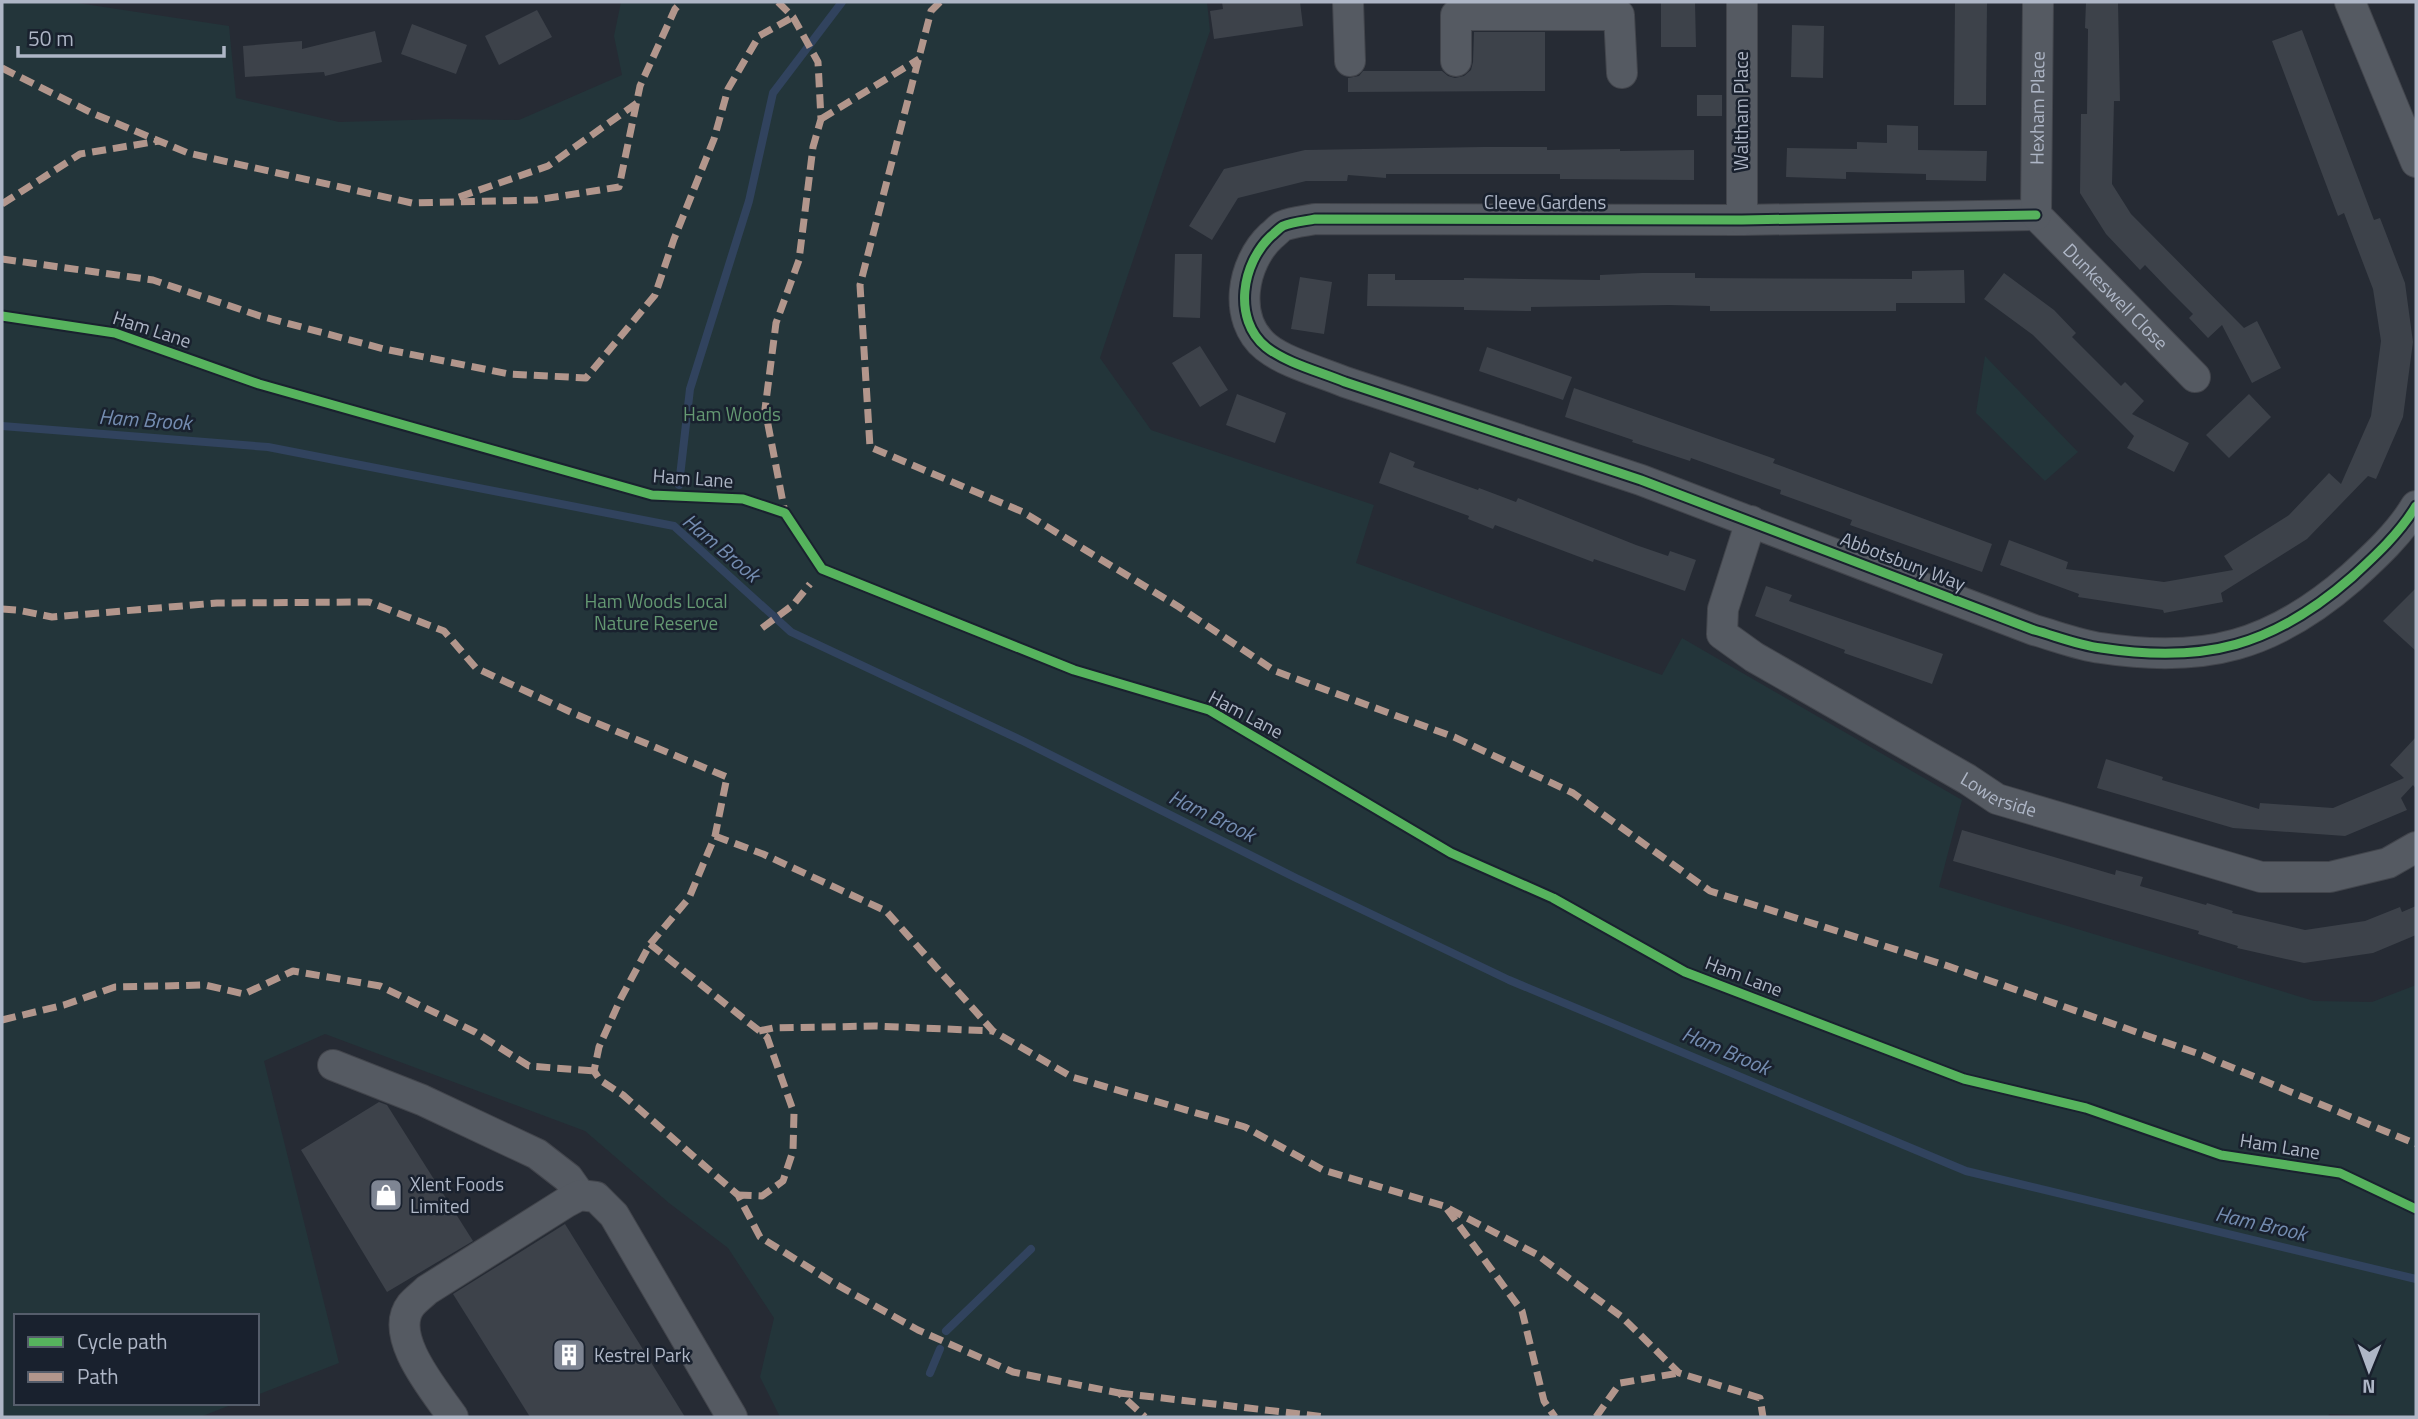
<svg xmlns="http://www.w3.org/2000/svg" width="2418" height="1419" viewBox="0 0 2418 1419" font-family="'Titillium Web',sans-serif">
<rect width="100%" height="100%" fill="#262b34"/>
<g fill="#23353a">
<path d="M 2,2 L 71,2 L 229,26 L 236,98 L 339,122 L 446,119 L 519,120 L 622,75 L 614,36 L 621,2 L 1207,2 L 1210,31 L 1100,358 L 1151,430 L 1374,505 L 1356,563 L 1662,675 L 1682,638 L 1962,800 L 1939,887 L 2314,1001 L 2372,1002 L 2416,985 L 2416,1417 L 2329,1414 L 2328,1417 L 780,1417 L 760,1377 L 774,1318 L 728,1248 L 669,1203 L 585,1131 L 325,1034 L 264,1061 L 339,1363 L 257,1395 L 257,1316 L 16,1316 L 16,1403 L 236,1403 L 200,1417 L 2,1417 Z"/>
<path d="M 1985,356 L 2078,452 L 2045,481 L 1976,413 Z"/>
</g>
<g fill="none" stroke-linecap="round" stroke-linejoin="round">
<g stroke="#31435e" stroke-width="8">
<path d="M 2,426 L 268,447 L 674,526 L 791,632 L 1023,741 L 1296,878 L 1509,980 L 1966,1171 L 2416,1279"/>
<path d="M 679,485 L 690,389 L 749,201 L 773,93 L 842,2"/>
<path d="M 946,1331 L 1031,1249"/>
<path d="M 930,1373 L 940,1349"/>
</g>
</g>
<g fill="#3d424a">
<path d="M 1222,2 L 1300,2 L 1303,26 L 1214,39 L 1210,11 L 1223,9 Z"/>
<path d="M 1661,2 L 1695,2 L 1696,47 L 1661,47 Z"/>
<path d="M 1955,2 L 1987,2 L 1986,105 L 1954,105 Z"/>
<path d="M 2086,2 L 2118,2 L 2120,101 L 2114,101 L 2112,184 L 2131,214 L 2244,328 L 2257,321 L 2281,368 L 2252,383 L 2222,325 L 2208,338 L 2189,318 L 2193,314 L 2169,290 L 2145,265 L 2140,270 L 2106,234 L 2080,193 L 2081,114 L 2087,114 L 2088,29 L 2085,28 Z"/>
<path d="M 537,10 L 552,37 L 499,65 L 485,36 Z"/>
<path d="M 412,24 L 467,45 L 456,74 L 401,54 Z"/>
<path d="M 1792,25 L 1824,26 L 1823,78 L 1791,77 Z"/>
<path d="M 2302,30 L 2374,220 L 2380,218 L 2405,283 L 2413,342 L 2403,417 L 2376,479 L 2368,476 L 2307,539 L 2221,593 L 2223,602 L 2164,613 L 2163,610 L 2078,597 L 2079,594 L 2000,565 L 2009,540 L 2068,562 L 2066,569 L 2164,582 L 2233,570 L 2224,556 L 2289,515 L 2329,473 L 2341,484 L 2371,416 L 2381,341 L 2373,289 L 2344,213 L 2338,216 L 2272,41 Z"/>
<path d="M 375,31 L 382,62 L 325,76 L 324,72 L 245,77 L 243,46 L 302,41 L 302,49 Z"/>
<path d="M 1474,32 L 1545,32 L 1545,91 L 1348,92 L 1348,78 L 1359,76 L 1363,71 L 1442,71 L 1448,76 L 1455,78 L 1464,76 L 1471,70 L 1473,62 Z"/>
<rect x="1697" y="95" width="25" height="21"/>
<path d="M 1887,125 L 1918,126 L 1918,150 L 1987,151 L 1986,181 L 1926,180 L 1926,174 L 1846,172 L 1846,179 L 1786,177 L 1787,148 L 1857,149 L 1857,142 L 1887,143 Z"/>
<path d="M 1483,147 L 1547,147 L 1547,150 L 1620,149 L 1620,151 L 1694,150 L 1694,180 L 1560,179 L 1560,174 L 1386,174 L 1386,178 L 1348,175 L 1347,181 L 1306,181 L 1238,198 L 1212,240 L 1189,226 L 1224,169 L 1305,150 Z"/>
<path d="M 1175,254 L 1202,254 L 1200,318 L 1173,317 Z"/>
<path d="M 1964,270 L 1965,303 L 1896,303 L 1896,311 L 1710,311 L 1710,306 L 1669,305 L 1531,307 L 1531,311 L 1464,310 L 1464,307 L 1367,306 L 1368,274 L 1395,274 L 1395,280 L 1464,280 L 1464,278 L 1600,280 L 1600,275 L 1642,273 L 1695,273 L 1695,278 L 1912,279 L 1912,271 Z"/>
<path d="M 2004,273 L 2054,310 L 2076,333 L 2072,337 L 2121,386 L 2125,382 L 2144,401 L 2132,414 L 2189,443 L 2174,472 L 2127,448 L 2134,436 L 2033,335 L 1984,299 Z"/>
<path d="M 1300,277 L 1332,282 L 1324,334 L 1291,329 Z"/>
<path d="M 1200,346 L 1228,390 L 1200,407 L 1172,363 Z"/>
<path d="M 1487,347 L 1572,377 L 1563,400 L 1479,371 Z"/>
<path d="M 1574,388 L 1775,459 L 1773,463 L 1992,544 L 1982,572 L 1850,525 L 1852,520 L 1780,494 L 1781,490 L 1691,458 L 1690,461 L 1632,442 L 1633,440 L 1565,417 Z"/>
<path d="M 1237,394 L 1286,413 L 1275,443 L 1226,425 Z"/>
<path d="M 2249,394 L 2271,417 L 2229,458 L 2206,435 Z"/>
<path d="M 1390,452 L 1415,462 L 1413,467 L 1478,490 L 1479,488 L 1516,502 L 1518,498 L 1636,545 L 1668,556 L 1670,551 L 1696,560 L 1685,591 L 1594,559 L 1593,562 L 1495,525 L 1493,529 L 1468,519 L 1469,516 L 1379,483 Z"/>
<path d="M 1766,586 L 1792,595 L 1789,601 L 1943,654 L 1932,684 L 1844,653 L 1845,650 L 1755,616 Z"/>
<path d="M 2416,588 L 2416,651 L 2383,621 Z"/>
<path d="M 2416,737 L 2416,789 L 2413,785 L 2401,798 L 2407,810 L 2345,836 L 2233,828 L 2097,788 L 2106,759 L 2163,777 L 2162,780 L 2259,809 L 2260,803 L 2333,808 L 2404,778 L 2390,765 Z"/>
<path d="M 1962,830 L 2115,875 L 2116,870 L 2143,877 L 2140,886 L 2206,905 L 2207,903 L 2233,911 L 2232,913 L 2305,930 L 2365,921 L 2400,907 L 2402,912 L 2416,906 L 2416,935 L 2373,953 L 2304,963 L 2237,948 L 2238,946 L 2198,934 L 2199,931 L 1953,861 Z"/>
<path d="M 379,1102 L 387,1105 L 473,1241 L 387,1292 L 301,1150 Z"/>
<path d="M 565,1224 L 685,1417 L 530,1417 L 453,1294 Z"/>
</g>
<g fill="none" stroke-linecap="round" stroke-linejoin="round">
<defs>
<g id="minor">
<path d="M 1348,2 L 1350,61"/>
<path d="M 2350,2 L 2416,162"/>
<path d="M 1456,61 L 1456,15 L 1619,15 L 1622,73"/>
<path d="M 2036,215 L 1742,220 L 1315,219 C 1305,221 1292,222 1283,226 C 1279,228 1275,233 1271,236 C 1242,263 1232,319 1266,347 C 1286,363 1321,372 1345,382 L 1641,480 L 2034,630 C 2056,636 2078,645 2101,648 C 2205,664 2273,646 2352,577 C 2375,556 2400,533 2416,506"/>
<path id="s1" d="M 2036,215 L 2195,377"/>
<path id="s2" d="M 2036,215 L 2038,2"/>
<path d="M 1742,220 L 1742,2"/>
<path id="s3" d="M 1751,521 L 1723,609 L 1722,634 L 1754,657 L 1967,779 L 1997,799 L 2261,877 L 2330,877 L 2388,863 L 2416,847"/>
<path d="M 333,1065 L 422,1100 L 537,1154 L 568,1178 L 580,1195"/>
<path d="M 453,1417 C 436,1392 387,1336 411,1305 C 415,1300 422,1295 427,1290 L 565,1203 L 580,1195 L 596,1197 L 614,1215 L 732,1417"/>
</g>
</defs>
<use href="#minor" stroke="#42454c" stroke-width="32"/>
<use href="#minor" stroke="#555a62" stroke-width="30"/>
<g stroke="#b2968c" stroke-width="7" stroke-dasharray="14 7" stroke-linecap="butt">
<path d="M 778,2 L 793,17 L 818,62 L 821,119 L 813,147 L 799,260 L 776,323 L 765,409 L 785,513"/>
<path d="M 940,2 L 931,11 L 860,285 L 870,447 L 1023,512 L 1179,607 L 1275,671 L 1454,737 L 1573,793 L 1710,891 L 1948,966 L 2202,1055 L 2416,1144"/>
<path d="M 2,68 L 92,113 L 188,153 L 412,203 L 536,200 L 619,187 L 640,86 L 675,9 L 682,2"/>
<path d="M 821,119 L 919,59"/>
<path d="M 459,197 L 548,166 L 637,103"/>
<path d="M 2,204 L 80,154 L 159,141"/>
<path d="M 2,259 L 153,280 L 260,316 L 384,349 L 509,374 L 586,378 L 655,295 L 674,239 L 714,139 L 728,89 L 759,36 L 793,17"/>
<path d="M 2,609 L 17,610 L 52,617 L 217,603 L 369,602 L 444,631 L 476,668 L 575,714 L 727,777 L 715,836 L 689,898 L 650,944 L 621,998 L 599,1047 L 594,1071 L 600,1080 L 623,1095 L 738,1195 L 760,1237 L 832,1282 L 918,1330 L 1013,1372 L 1119,1393 L 1145,1417"/>
<path d="M 762,628 L 793,605 L 810,584"/>
<path d="M 715,836 L 763,854 L 886,911 L 993,1031 L 1072,1077 L 1245,1127 L 1323,1170 L 1444,1206 L 1536,1254 L 1622,1317 L 1679,1373 L 1760,1398 L 1763,1417"/>
<path d="M 650,944 L 767,1037 L 794,1113 L 793,1151 L 783,1181 L 762,1196 L 738,1195"/>
<path d="M 2,1020 L 64,1005 L 115,987 L 205,985 L 244,994 L 293,971 L 380,986 L 475,1032 L 529,1066 L 594,1071"/>
<path d="M 759,1031 L 773,1028 L 875,1026 L 993,1031"/>
<path d="M 1447,1209 L 1522,1311 L 1544,1401 L 1555,1417"/>
<path d="M 1119,1393 L 1326,1417"/>
<path d="M 1596,1417 L 1620,1383 L 1679,1373"/>
</g>
<defs>
<g id="cycleway">
<path d="M 2036,215 L 1742,220 L 1315,219 C 1305,221 1292,222 1283,226 C 1279,228 1275,233 1271,236 C 1242,263 1232,319 1266,347 C 1286,363 1321,372 1345,382 L 1641,480 L 2034,630 C 2056,636 2078,645 2101,648 C 2205,664 2273,646 2352,577 C 2375,556 2400,533 2416,506"/>
<path d="M 2,316 L 115,333 L 259,384 L 652,495 L 743,499 L 785,513 L 822,569 L 1074,670 L 1209,710 L 1451,853 L 1553,898 L 1685,972 L 1964,1079 L 2086,1108 L 2221,1155 L 2340,1173 L 2416,1209"/>
</g>
</defs>
<use href="#cycleway" stroke="#19212e" stroke-width="13"/>
<use href="#cycleway" stroke="#56b35d" stroke-width="9"/>
</g>
<defs>
<symbol id="shop-square" viewBox="-11 -11 22 22"><rect x="-9" y="-9" width="18" height="18" rx="4" fill="#7e8593" stroke="#19212e"/><path d="M-5-2.5h2.3a2.7 3.5 0 0 1 5.4 0H5L5.5 6h-11ZM-1.5-2.5h3a1.5 2.3 0 0 0-3 0Z" fill="#fff"/></symbol>
<symbol id="building-square" viewBox="-11 -11 22 22"><rect x="-9" y="-9" width="18" height="18" rx="4" fill="#7e8593" stroke="#19212e"/><path d="M-4-6H4V6H1V3H-1V6H-4ZM-2.5-4.3h1.7v1.8h-1.7ZM.8-4.3h1.7v1.8H.8ZM-2.5-1h1.7V.8h-1.7ZM.8-1h1.7V.8H.8Z" fill="#fff"/></symbol>
</defs>
<g fill-rule="evenodd">
<use href="#shop-square" x="367" y="1176" width="38" height="38"/>
<use href="#building-square" x="550" y="1336" width="38" height="38"/>
</g>
<g text-anchor="middle" stroke-width="5" stroke-linejoin="round" paint-order="stroke">
<g font-size="19" fill="#aeb6c6" stroke="#19212e">
<text dy="7" stroke="none"><textPath href="#s2" startOffset="107">Hexham Place</textPath></text>
<text transform="translate(1741 111) rotate(-90)" y="7">Waltham Place</text>
<text x="1545" y="209">Cleeve Gardens</text>
<text dy="7" stroke="none"><textPath href="#s1" startOffset="114">Dunkeswell Close</textPath></text>
<text transform="translate(152 329) rotate(18)" y="7">Ham Lane</text>
<text transform="translate(693 478) rotate(4)" y="7">Ham Lane</text>
<text transform="translate(1903 561) rotate(21)" y="7">Abbotsbury Way</text>
<text transform="translate(1246 714) rotate(28)" y="7">Ham Lane</text>
<text dy="7" stroke="none"><textPath href="#s3" startOffset="438">Lowerside</textPath></text>
<text transform="translate(1744 976) rotate(21)" y="7">Ham Lane</text>
<text transform="translate(2280 1146) rotate(9)" y="7">Ham Lane</text>
</g>
<g font-size="19" fill="#649872" stroke="#19212e">
<text x="732" y="421">Ham Woods</text>
<text x="656" y="608">Ham Woods Local<tspan x="656" dy="22">Nature Reserve</tspan></text>
</g>
<g font-size="19" fill="#aeb6c6" stroke="#19212e" text-anchor="start">
<text x="410" y="1191">Xlent Foods<tspan x="410" dy="22">Limited</tspan></text>
<text x="594" y="1362">Kestrel Park</text>
</g>
<g font-size="21" font-style="italic" fill="#748cb0" stroke="#19212e">
<text transform="translate(145 420) rotate(4)" y="7">Ham Brook</text>
<text transform="translate(721 548) rotate(40)" y="7">Ham Brook</text>
<text transform="translate(1212 816) rotate(26)" y="7">Ham Brook</text>
<text transform="translate(1726 1051) rotate(23)" y="7">Ham Brook</text>
<text transform="translate(2261 1224) rotate(13)" y="7">Ham Brook</text>
</g>
</g>
<rect width="2418" height="1419" fill="none" stroke="#aeb6c6" stroke-width="7"/>
<rect x="14" y="1314" width="245" height="91" fill="#19212e" stroke="#555d6b" stroke-width="2"/>
<rect x="28" y="1337" width="35" height="10" fill="#56b35d" stroke="#555d6b" stroke-width="2"/>
<text x="77" y="1349" font-size="21" fill="#aeb6c6">Cycle path</text>
<rect x="28" y="1372" width="35" height="10" fill="#b2968c" stroke="#555d6b" stroke-width="2"/>
<text x="77" y="1384" font-size="21" fill="#aeb6c6">Path</text>
<g transform="translate(2369 1370) rotate(181)" stroke="#19212e" stroke-width="5" paint-order="stroke">
<path d="M0-5L12 26L0 18L-12 26Z" fill="#aeb6c6"/>
<text y="-10" font-size="19" font-weight="bold" text-anchor="middle" fill="#aeb6c6">N</text>
</g>
<path d="M18 46v10h206v-10" fill="none" stroke="#aeb6c6" stroke-width="3.5"/>
<text x="28" y="46" font-size="21" fill="#aeb6c6" stroke="#19212e" stroke-width="5" paint-order="stroke">50 m</text>
</svg>
